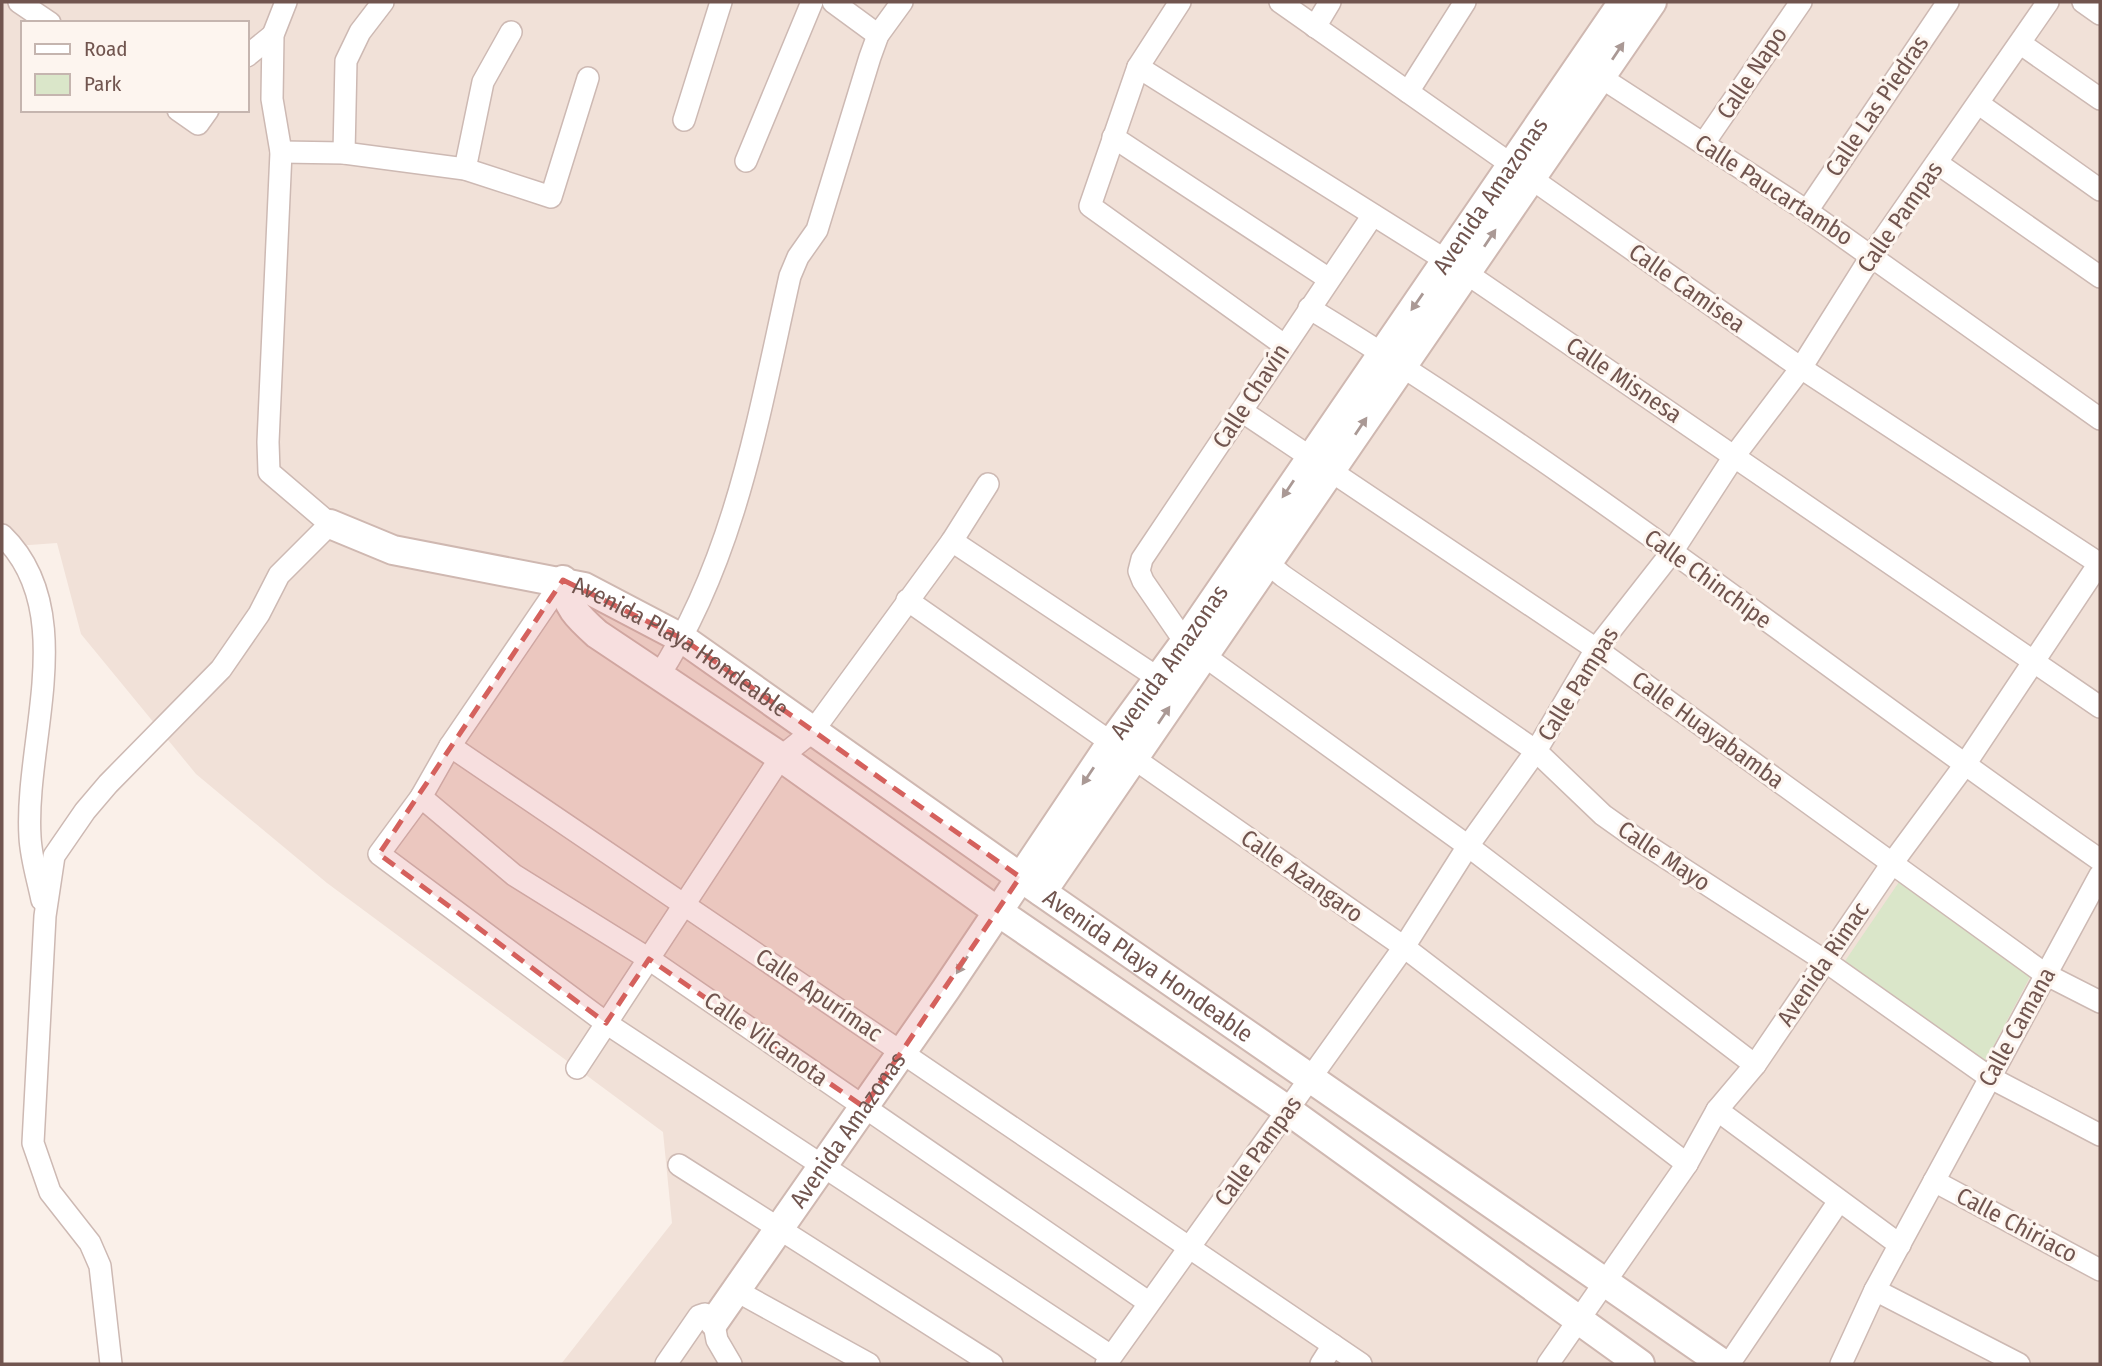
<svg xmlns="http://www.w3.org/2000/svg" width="2102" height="1366" viewBox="0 0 2102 1366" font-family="'Fira Sans Condensed',sans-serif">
<rect width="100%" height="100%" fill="#faf0e9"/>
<path fill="#f1e1d8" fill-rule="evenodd" d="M 2,2 L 2100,2 L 2100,1364 L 561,1364 L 672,1223 L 663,1132 L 327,883 L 196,774 L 81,634 L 57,543 L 2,547 ZM 23,23 L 247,23 L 247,110 L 23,110 Z"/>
<path fill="#dae6c9" d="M 1899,882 L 2031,975 L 1983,1066 L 1843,964 Z"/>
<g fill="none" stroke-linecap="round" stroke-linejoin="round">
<defs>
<g id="street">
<path d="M 19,2 L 50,23"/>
<path d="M 833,2 L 878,35"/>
<path d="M 1180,2 L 1138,67 L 1090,206 L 1284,345"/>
<path d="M 1280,2 L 1801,368 L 2100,564"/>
<path d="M 2083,2 L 2100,14"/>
<path d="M 1315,27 L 1330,2"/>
<path d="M 2021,44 L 2100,99"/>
<path d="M 247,56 L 273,35"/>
<path d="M 1138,67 L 1466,273 L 2100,707"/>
<path d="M 1588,69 L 1807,211 L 2100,419"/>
<path d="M 1408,92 L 1465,2"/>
<path d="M 1979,104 L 2100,190"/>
<path d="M 178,110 L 198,124 L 208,110"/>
<path d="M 684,120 L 721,2"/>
<path d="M 1113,137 L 1329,279"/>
<path d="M 1704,143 L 1801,2"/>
<path d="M 281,152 L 344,153 L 465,169 L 551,197 L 588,78"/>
<path d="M 344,153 L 346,61 L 360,32 L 383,2"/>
<path d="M 746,161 L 812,2"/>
<path d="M 1937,163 L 2100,277"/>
<path d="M 465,169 L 483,82 L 511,32"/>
<path d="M 1807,211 L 1948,2"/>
<path d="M 1373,215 L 1142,559 L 1139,571 L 1143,581 L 1185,642 L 1468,846 L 1755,1065"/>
<path d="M 1309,308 C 1584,475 1836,677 2100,860"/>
<path d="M 1243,412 L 1596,649 L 2045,974 L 2100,1002"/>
<path d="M 2,535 C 81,611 24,741 30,837 C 31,858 38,880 42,900"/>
<path d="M 952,541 L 1158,678"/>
<path d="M 1258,555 L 1283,576 L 1536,751 L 1603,815 L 1634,837 L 1825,961 L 1989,1077 L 2100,1135"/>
<path d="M 563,580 L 450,746 L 421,797 L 379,854 L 606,1023 L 1111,1356"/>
<path d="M 907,600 L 1404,947 L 1687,1164"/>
<path d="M 658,677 C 736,558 759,413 790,276 L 798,257 L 817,230 L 870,57 L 878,35 L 902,2"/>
<path d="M 450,746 L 1361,1364"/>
<path d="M 421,797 L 514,875 L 649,959 L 1148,1302"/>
<path d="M 577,1068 L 781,757 L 813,731 L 952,541 L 988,484"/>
<path d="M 1717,1110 L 1900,1245"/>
<path d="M 679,1165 L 992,1364"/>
<path d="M 1934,1181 L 2100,1270"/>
<path d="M 735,1290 L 869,1364"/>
<path d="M 1875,1290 L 2019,1364"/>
<path d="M 111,1364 L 100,1266 L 90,1243 L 50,1192 L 33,1143 L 45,916 L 54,856 L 85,811 L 108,784 L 221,669 L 259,614 L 279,575 L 330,524 L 269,472 L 268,442 L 281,152 L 272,99 L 273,35 L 286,2"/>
<path d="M 666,1364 L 699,1316 L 705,1314 L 713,1319 L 717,1340 L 731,1364"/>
<path d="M 1106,1364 L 1404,947 L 1468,846 L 1536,751 L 1596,649 L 1672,552 L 1735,455 L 1801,368 L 1872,255 L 2048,2"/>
<path d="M 1321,1364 L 1333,1345"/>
<path d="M 1548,1364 L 1687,1164 L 1717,1110 L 1755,1065 L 1893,862 L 1964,766 L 2100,562"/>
<path d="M 1729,1364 L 1839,1201"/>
<path d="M 1841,1364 L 1875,1290 L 2100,875"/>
</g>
<g id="secondary">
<path id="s1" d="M 330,524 L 393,550 L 584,587 L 683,639 L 1020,877 L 1723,1364"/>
<path d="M 563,580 C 566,606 578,617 597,634 L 781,757 L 997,911 L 1289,1111 L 1640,1364"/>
<path d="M 1042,892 L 1652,2"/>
<path id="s2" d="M 714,1322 L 946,989 L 1111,743 L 1185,642 L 1623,2"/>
</g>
</defs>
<use href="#street" stroke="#cdb9b3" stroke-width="24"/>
<use href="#secondary" stroke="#cfb8b1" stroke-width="32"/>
<use href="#street" stroke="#fff" stroke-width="21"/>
<use href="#secondary" stroke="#fff" stroke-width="28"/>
</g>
<defs><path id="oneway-solid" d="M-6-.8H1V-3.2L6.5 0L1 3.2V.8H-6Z" transform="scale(1.75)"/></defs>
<g fill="#aa9995">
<use href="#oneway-solid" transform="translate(1618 51) rotate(-56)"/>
<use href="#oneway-solid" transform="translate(1490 238) rotate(-56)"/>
<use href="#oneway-solid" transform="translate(1417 302) rotate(125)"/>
<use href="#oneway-solid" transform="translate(1361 426) rotate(-56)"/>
<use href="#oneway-solid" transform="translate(1288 489) rotate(124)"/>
<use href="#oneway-solid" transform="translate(1164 715) rotate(-56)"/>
<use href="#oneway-solid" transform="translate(1088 776) rotate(124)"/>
<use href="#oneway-solid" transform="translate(962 965) rotate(123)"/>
</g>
<path fill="#d5615d" fill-opacity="0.2" stroke="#d5615d" stroke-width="5" stroke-dasharray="14 9" stroke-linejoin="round" d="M 563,580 L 683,639 L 1020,877 L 864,1107 L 649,959 L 606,1023 L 379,854 Z"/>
<g text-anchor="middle" stroke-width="6" stroke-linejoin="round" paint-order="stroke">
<g font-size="24" fill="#71554f" stroke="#fdf5ef">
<text transform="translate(1752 73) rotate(-56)" y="8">Calle Napo</text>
<text transform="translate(1877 106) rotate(-56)" y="8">Calle Las Piedras</text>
<text transform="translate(1774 190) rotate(33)" y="8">Calle Paucartambo</text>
<text dy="8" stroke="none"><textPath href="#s2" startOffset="1368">Avenida Amazonas</textPath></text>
<text transform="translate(1900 217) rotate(-55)" y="8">Calle Pampas</text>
<text transform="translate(1687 288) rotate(35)" y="8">Calle Camisea</text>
<text transform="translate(1624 380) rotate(34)" y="8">Calle Misnesa</text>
<text transform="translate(1251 396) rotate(-57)" y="8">Calle Chavín</text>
<text transform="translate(1708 579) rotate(36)" y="8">Calle Chinchipe</text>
<text dy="8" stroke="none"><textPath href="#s1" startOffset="376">Avenida Playa Hondeable</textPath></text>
<text dy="8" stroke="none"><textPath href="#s2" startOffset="802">Avenida Amazonas</textPath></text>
<text transform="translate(1578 684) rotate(-58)" y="8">Calle Pampas</text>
<text transform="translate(1708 730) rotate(36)" y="8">Calle Huayabamba</text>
<text transform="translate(1664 856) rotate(34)" y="8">Calle Mayo</text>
<text transform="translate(1302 876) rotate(35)" y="8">Calle Azangaro</text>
<text transform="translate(1823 964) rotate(-56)" y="8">Avenida Rimac</text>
<text dy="8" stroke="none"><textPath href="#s1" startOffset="943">Avenida Playa Hondeable</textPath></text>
<text transform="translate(819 995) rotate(34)" y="8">Calle Apurímac</text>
<text transform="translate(2017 1027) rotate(-61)" y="8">Calle Camana</text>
<text transform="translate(766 1039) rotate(35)" y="8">Calle Vilcanota</text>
<text dy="8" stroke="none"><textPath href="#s2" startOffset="234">Avenida Amazonas</textPath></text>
<text transform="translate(1258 1151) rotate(-54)" y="8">Calle Pampas</text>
<text transform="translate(2017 1225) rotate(28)" y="8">Calle Chiriaco</text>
</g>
</g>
<rect width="2102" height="1366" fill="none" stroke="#71554f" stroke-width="7"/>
<rect x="21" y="21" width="228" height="91" fill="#fdf5ef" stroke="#c5b5af" stroke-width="2"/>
<rect x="35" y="44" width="35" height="10" fill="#ffffff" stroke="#c5b5af" stroke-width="2"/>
<text x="84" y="56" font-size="21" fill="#71554f">Road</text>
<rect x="35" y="74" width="35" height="21" fill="#dae6c9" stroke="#c5b5af" stroke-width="2"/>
<text x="84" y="91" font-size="21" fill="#71554f">Park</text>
</svg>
